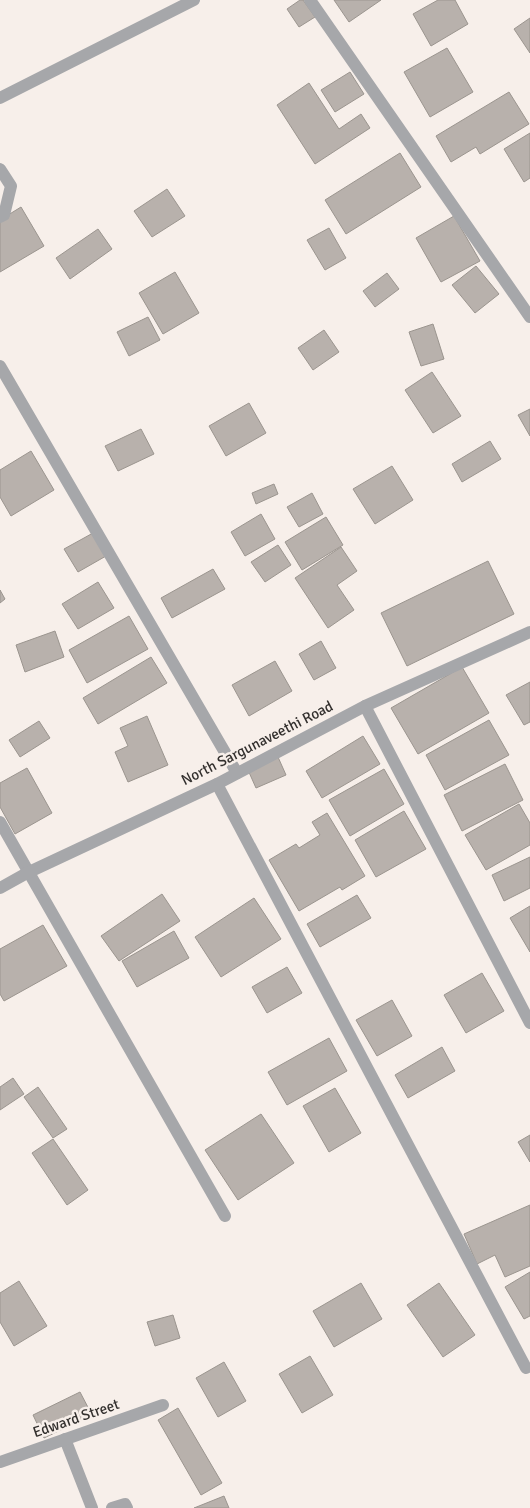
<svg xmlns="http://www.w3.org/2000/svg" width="530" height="1508" viewBox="0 0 530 1508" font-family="Signika,sans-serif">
<rect width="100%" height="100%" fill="#f7efea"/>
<g fill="#b8b1ac" stroke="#9b958f">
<path d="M 300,0 L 303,0 L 315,17 L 299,27 L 287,9 Z"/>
<path d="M 334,0 L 381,0 L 349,22 Z"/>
<path d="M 438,0 L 455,0 L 468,24 L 431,46 L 413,14 Z"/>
<path d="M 530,18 L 530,53 L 514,29 Z"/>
<path d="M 447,48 L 473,92 L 430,117 L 404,72 Z"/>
<path d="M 350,72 L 364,94 L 335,112 L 321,90 Z"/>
<path d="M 309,83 L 339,129 L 361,114 L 370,128 L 315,164 L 277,105 Z"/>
<path d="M 509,92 L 529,124 L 480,154 L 476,147 L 451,162 L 436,136 Z"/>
<path d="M 530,133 L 530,178 L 524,182 L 504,149 Z"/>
<path d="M 400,153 L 421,187 L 346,234 L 325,200 Z"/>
<path d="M 167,189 L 185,216 L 152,237 L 134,211 Z"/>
<path d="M 21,207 L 44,246 L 0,272 L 0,220 Z"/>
<path d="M 454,216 L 480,261 L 441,282 L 416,238 Z"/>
<path d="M 329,228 L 346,258 L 325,270 L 307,240 Z"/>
<path d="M 98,229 L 112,249 L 70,279 L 56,258 Z"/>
<path d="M 476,266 L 499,294 L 475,313 L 452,285 Z"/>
<path d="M 175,272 L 199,313 L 163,334 L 139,293 Z"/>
<path d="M 387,273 L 399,289 L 375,307 L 363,291 Z"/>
<path d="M 148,317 L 160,340 L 129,356 L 117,332 Z"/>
<path d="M 433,324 L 444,359 L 421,366 L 409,332 Z"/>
<path d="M 324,330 L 339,352 L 313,370 L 298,348 Z"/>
<path d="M 432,372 L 461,416 L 433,433 L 405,390 Z"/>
<path d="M 249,403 L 266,433 L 226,456 L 209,426 Z"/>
<path d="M 530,409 L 530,436 L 518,415 Z"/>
<path d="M 141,429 L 154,454 L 118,471 L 105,446 Z"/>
<path d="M 490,441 L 501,459 L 462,482 L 452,464 Z"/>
<path d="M 31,451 L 54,490 L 11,516 L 0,497 L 0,470 Z"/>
<path d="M 392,466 L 413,500 L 375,524 L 353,489 Z"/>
<path d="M 274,484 L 278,494 L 256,504 L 252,493 Z"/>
<path d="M 312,493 L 323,514 L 299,527 L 287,507 Z"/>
<path d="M 261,514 L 275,539 L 245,556 L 231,532 Z"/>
<path d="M 326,517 L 343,545 L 302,570 L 285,542 Z"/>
<path d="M 93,533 L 106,556 L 78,572 L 64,549 Z"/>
<path d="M 278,545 L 291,565 L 265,582 L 251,562 Z"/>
<path d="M 341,547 L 357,571 L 337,585 L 354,610 L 328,628 L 295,578 Z"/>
<path d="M 488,561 L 514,614 L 407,666 L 381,613 Z"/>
<path d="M 213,569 L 225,589 L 172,618 L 161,598 Z"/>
<path d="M 98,582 L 114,608 L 78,629 L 62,604 Z"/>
<path d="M 0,590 L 5,599 L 0,603 Z"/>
<path d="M 129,616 L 148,649 L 87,683 L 69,650 Z"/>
<path d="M 55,631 L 64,657 L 25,672 L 16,645 Z"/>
<path d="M 321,641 L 336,668 L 314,680 L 299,654 Z"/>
<path d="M 151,657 L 167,683 L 98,724 L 83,698 Z"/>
<path d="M 275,661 L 292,691 L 249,716 L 232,685 Z"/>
<path d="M 462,667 L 489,713 L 418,754 L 391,708 Z"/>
<path d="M 530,682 L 530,722 L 524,725 L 506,695 Z"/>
<path d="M 147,716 L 168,765 L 128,782 L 115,752 L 128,746 L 120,728 Z"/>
<path d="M 489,720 L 509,755 L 445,790 L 426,755 Z"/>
<path d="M 39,721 L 50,738 L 20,757 L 9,740 Z"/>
<path d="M 363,736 L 380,764 L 322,798 L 306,771 Z"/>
<path d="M 278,757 L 286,775 L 256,788 L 248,770 Z"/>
<path d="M 505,764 L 523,800 L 462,831 L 444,795 Z"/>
<path d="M 27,768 L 52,813 L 15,834 L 0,807 L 0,783 Z"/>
<path d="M 384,769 L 404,804 L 350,836 L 329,800 Z"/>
<path d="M 519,804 L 530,823 L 530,845 L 486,870 L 465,835 Z"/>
<path d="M 404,811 L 426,849 L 376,877 L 355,840 Z"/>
<path d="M 327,813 L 365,876 L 342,890 L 340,887 L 299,911 L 269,860 L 296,844 L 299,848 L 320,835 L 312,822 Z"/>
<path d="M 530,857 L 530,888 L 504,901 L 492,875 Z"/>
<path d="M 162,894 L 180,921 L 119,961 L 101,936 Z"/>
<path d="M 357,895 L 371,918 L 320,947 L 307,924 Z"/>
<path d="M 254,898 L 281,939 L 221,977 L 195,937 Z"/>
<path d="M 530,906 L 530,952 L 510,918 Z"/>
<path d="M 43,925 L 67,966 L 4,1001 L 0,994 L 0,949 Z"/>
<path d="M 174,931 L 189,958 L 137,987 L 122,961 Z"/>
<path d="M 287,967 L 302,993 L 267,1013 L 252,987 Z"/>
<path d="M 482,973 L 504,1011 L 466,1033 L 444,995 Z"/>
<path d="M 392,1000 L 412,1036 L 377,1056 L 356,1020 Z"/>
<path d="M 329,1038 L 347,1071 L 287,1105 L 268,1072 Z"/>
<path d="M 442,1047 L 455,1071 L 408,1098 L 395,1075 Z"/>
<path d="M 13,1078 L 24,1094 L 0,1110 L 0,1087 Z"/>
<path d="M 38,1087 L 67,1129 L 53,1138 L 24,1097 Z"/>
<path d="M 335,1088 L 361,1133 L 329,1152 L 303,1106 Z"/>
<path d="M 261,1114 L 294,1163 L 238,1200 L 205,1150 Z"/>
<path d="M 530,1135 L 530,1162 L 518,1142 Z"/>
<path d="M 53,1139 L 88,1190 L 67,1205 L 32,1153 Z"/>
<path d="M 530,1205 L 530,1266 L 505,1277 L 495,1255 L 477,1264 L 464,1234 Z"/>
<path d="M 530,1272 L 530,1316 L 524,1319 L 505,1287 Z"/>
<path d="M 19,1281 L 47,1326 L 14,1346 L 0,1322 L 0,1293 Z"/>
<path d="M 361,1283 L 382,1319 L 334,1347 L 313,1311 Z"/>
<path d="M 439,1283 L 475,1335 L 443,1357 L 407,1305 Z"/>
<path d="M 173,1315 L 180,1338 L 155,1346 L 147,1322 Z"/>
<path d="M 310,1356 L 333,1395 L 302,1413 L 279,1374 Z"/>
<path d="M 224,1362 L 246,1401 L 218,1417 L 196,1378 Z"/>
<path d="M 80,1392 L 92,1415 L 44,1438 L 33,1415 Z"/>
<path d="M 178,1408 L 222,1483 L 201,1495 L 158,1420 Z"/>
<path d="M 224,1496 L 229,1508 L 194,1508 Z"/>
</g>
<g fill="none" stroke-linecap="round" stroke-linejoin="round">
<g stroke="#a6a7aa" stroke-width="12">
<path d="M 310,0 L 530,317"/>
<path d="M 0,98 L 194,0"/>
<path d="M 0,169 L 11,186 L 4,215 L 0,217"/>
<path d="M 0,366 L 237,773"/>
<path d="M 365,706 L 530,1023"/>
<path d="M 217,784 L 526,1368"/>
<path d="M 0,822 L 225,1216"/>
<path d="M 0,888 L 27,873 L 217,784 L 365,706 L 530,632"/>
<path d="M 65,1439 L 92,1508"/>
<path d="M 0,1462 L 163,1405"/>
<path d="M 112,1508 L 125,1504 L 127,1508"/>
</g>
</g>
<g text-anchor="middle" stroke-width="5" stroke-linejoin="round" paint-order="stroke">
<g font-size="15" fill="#33302e" stroke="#f7efea">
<text transform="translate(257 743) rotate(-27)" y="5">North Sargunaveethi Road</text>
<text transform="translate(76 1418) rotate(-19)" y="5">Edward Street</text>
</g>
</g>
</svg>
